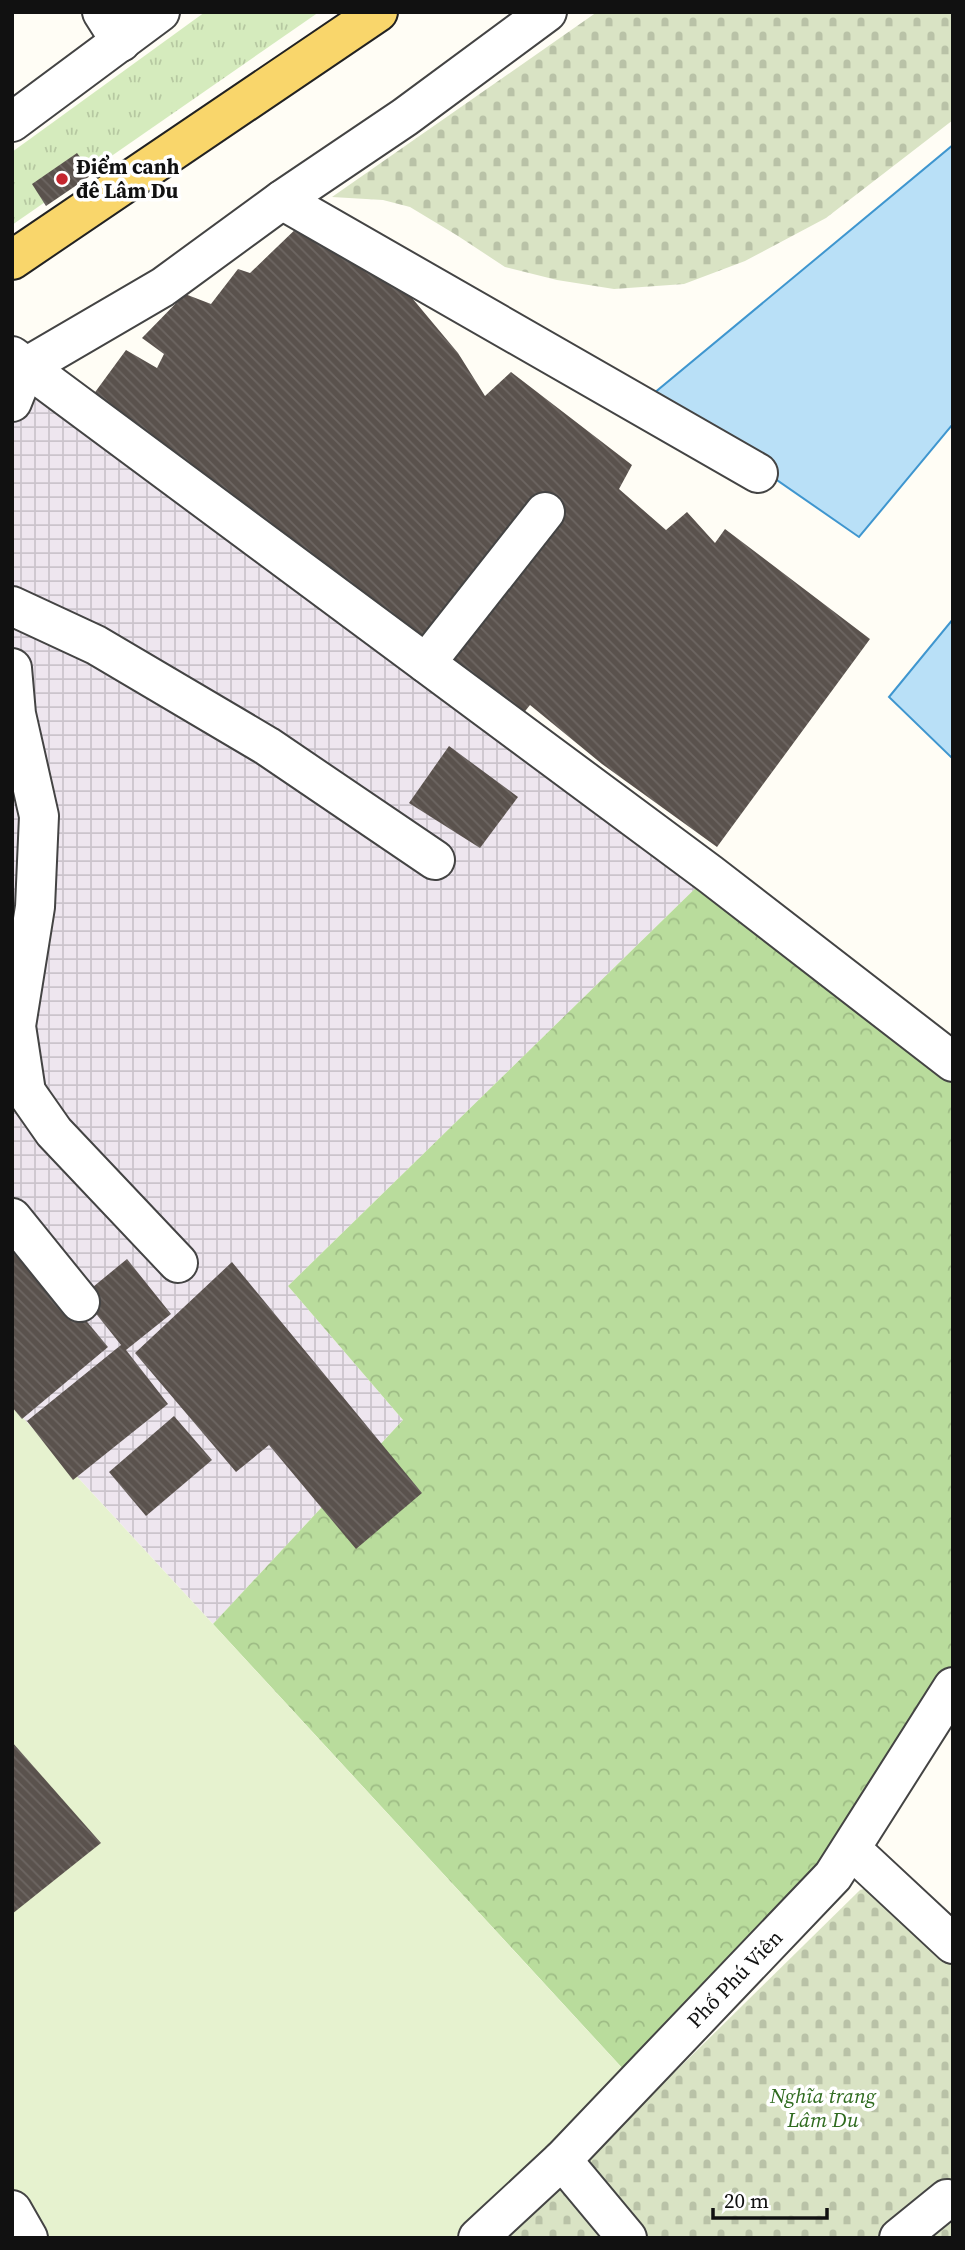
<svg xmlns="http://www.w3.org/2000/svg" width="965" height="2250" viewBox="0 0 965 2250" font-family="'Source Serif 4',serif">
<defs>
<pattern id="industrial-grid" width="8" height="8" patternUnits="userSpaceOnUse" patternTransform="scale(1.75)"><rect width="8" height="8" fill="#eee6ef"/><path d="M0 4h8M4 0v8" fill="none" stroke="#cbc4cc"/></pattern>
<pattern id="grass-tufts" width="24" height="20" patternUnits="userSpaceOnUse" patternTransform="scale(1.75)"><rect width="24" height="20" fill="#d5ebbd"/><path d="M3 7l-1-3M5 7V3M7 7l1-3M15 17l-1-3M17 17v-4M19 17l1-3" fill="none" stroke="#b6c8a1"/></pattern>
<pattern id="forest-crowns" width="20" height="18" patternUnits="userSpaceOnUse" patternTransform="scale(1.75)"><rect width="20" height="18" fill="#b9dc9c"/><path d="M2 6a3 3 0 1 1 6 0M12 15a3 3 0 1 1 6 0" fill="none" stroke="#9ebc85"/></pattern>
<pattern id="cemetery-stones" width="16" height="16" patternUnits="userSpaceOnUse" patternTransform="scale(1.75)"><rect width="16" height="16" fill="#d9e3c4"/><path d="M2 7V4a2 2 0 0 1 4 0v3zM10 15v-3a2 2 0 0 1 4 0v3z" fill="#b9c2a7"/></pattern>
<pattern id="building-back-hatch" width="6" height="6" patternUnits="userSpaceOnUse" patternTransform="scale(1.75)"><rect width="6" height="6" fill="#5a524d"/><path d="M-1 5l2 2M0 0l6 6M5-1l2 2" fill="none" stroke="#6d6662"/></pattern>
</defs>
<rect width="100%" height="100%" fill="#fffdf5"/>
<path fill="url(#industrial-grid)" d="M 26,367 L 710,874 L 288,1286 L 403,1420 L 213,1624 L 12,1406 L 12,400 Z"/>
<path fill="url(#grass-tufts)" d="M 205,12 L 319,12 L 12,225 L 12,152 Z"/>
<path fill="url(#forest-crowns)" d="M 710,874 L 953,1062 L 953,1691 L 851,1849 L 636,2083 L 213,1624 L 403,1420 L 288,1286 Z"/>
<g fill="url(#cemetery-stones)">
<path d="M 597,12 L 953,12 L 953,120 L 826,218 L 745,261 L 684,284 L 614,289 L 557,280 L 505,267 L 458,236 L 410,207 L 383,200 L 332,197 Z"/>
<path d="M 883,1883 L 953,1948 L 953,2238 L 506,2238 L 860,1890 Z"/>
</g>
<path fill="#e6f2cf" d="M 12,1406 L 636,2083 L 475,2238 L 12,2238 Z"/>
<g fill="#b9e0f7" stroke="#3f96cf" stroke-width="2">
<path d="M 953,145 L 953,424 L 859,537 L 653,394 Z"/>
<path d="M 953,619 L 953,759 L 889,697 Z"/>
</g>
<g fill="url(#building-back-hatch)">
<path d="M 77,153 L 93,174 L 46,206 L 32,184 Z"/>
<path d="M 302,223 L 407,292 L 458,353 L 485,396 L 511,372 L 632,465 L 619,489 L 666,530 L 687,512 L 715,543 L 725,529 L 870,639 L 717,847 L 602,764 L 530,705 L 518,720 L 93,395 L 126,350 L 157,368 L 164,354 L 142,338 L 185,294 L 211,304 L 238,269 L 250,273 Z"/>
<path d="M 449,746 L 518,797 L 480,848 L 409,803 Z"/>
<path d="M 24,1246 L 108,1347 L 22,1419 L 12,1407 L 12,1256 Z"/>
<path d="M 127,1259 L 171,1314 L 126,1350 L 168,1404 L 73,1480 L 27,1421 L 121,1345 L 82,1296 Z"/>
<path d="M 232,1262 L 422,1493 L 356,1549 L 269,1445 L 236,1472 L 135,1353 Z"/>
<path d="M 174,1416 L 212,1460 L 146,1516 L 109,1472 Z"/>
<path d="M 12,1742 L 101,1843 L 12,1914 Z"/>
</g>
<g fill="none" stroke-linecap="round" stroke-linejoin="round">
<defs>
<g id="minor">
<path d="M 102,12 L 121,42"/>
<path d="M 12,122 L 160,12"/>
<path d="M 282,200 L 758,473"/>
<path d="M 12,356 L 710,874 L 953,1062"/>
<path d="M 12,402 L 26,367 L 163,287 L 282,200 L 405,117 L 547,12"/>
<path d="M 12,606 L 96,645 L 267,746 L 435,860"/>
<path d="M 426,663 L 545,512"/>
<path d="M 12,668 L 16,714 L 39,816 L 35,907 L 16,1026 L 26,1092 L 54,1132 L 178,1263"/>
<path d="M 12,1218 L 80,1302"/>
<path d="M 851,1849 L 953,1944"/>
<path d="M 562,2160 L 627,2238"/>
<path d="M 12,2210 L 28,2238"/>
<path d="M 478,2238 L 562,2160 L 833,1876 L 953,1687"/>
<path d="M 899,2238 L 947,2199"/>
</g>
<path id="major" d="M 12,260 L 378,12"/>
</defs>
<use href="#minor" stroke="#444" stroke-width="42"/>
<use href="#major" stroke="#222" stroke-width="42"/>
<use href="#minor" stroke="#fff" stroke-width="38"/>
<use href="#major" stroke="#f9d66b" stroke-width="38"/>
</g>
<circle fill="#c4262e" stroke="#fff" stroke-width="2.5" cx="62" cy="179" r="7"/>
<g text-anchor="middle" stroke-width="7" stroke-linejoin="round" paint-order="stroke">
<g font-size="21" font-weight="bold" fill="#111" stroke="#fff" text-anchor="start">
<text x="76" y="174">Điểm canh<tspan x="76" dy="24">đê Lâm Du</tspan></text>
</g>
<g font-size="21" fill="#111" stroke="#fff">
<text transform="translate(735 1979) rotate(-46)" y="7">Phố Phú Viên</text>
</g>
<g font-size="21" font-style="italic" fill="#2f6b1f" stroke="#fff">
<text x="823" y="2103">Nghĩa trang<tspan x="823" dy="24">Lâm Du</tspan></text>
</g>
</g>
<rect width="965" height="2250" fill="none" stroke="#111111" stroke-width="28"/>
<path d="M713 2208v10h114v-10" fill="none" stroke="#111111" stroke-width="3.5"/>
<text x="724" y="2208" font-size="21" fill="#111111" stroke="#ffffff" stroke-width="5" paint-order="stroke">20 m</text>
</svg>
